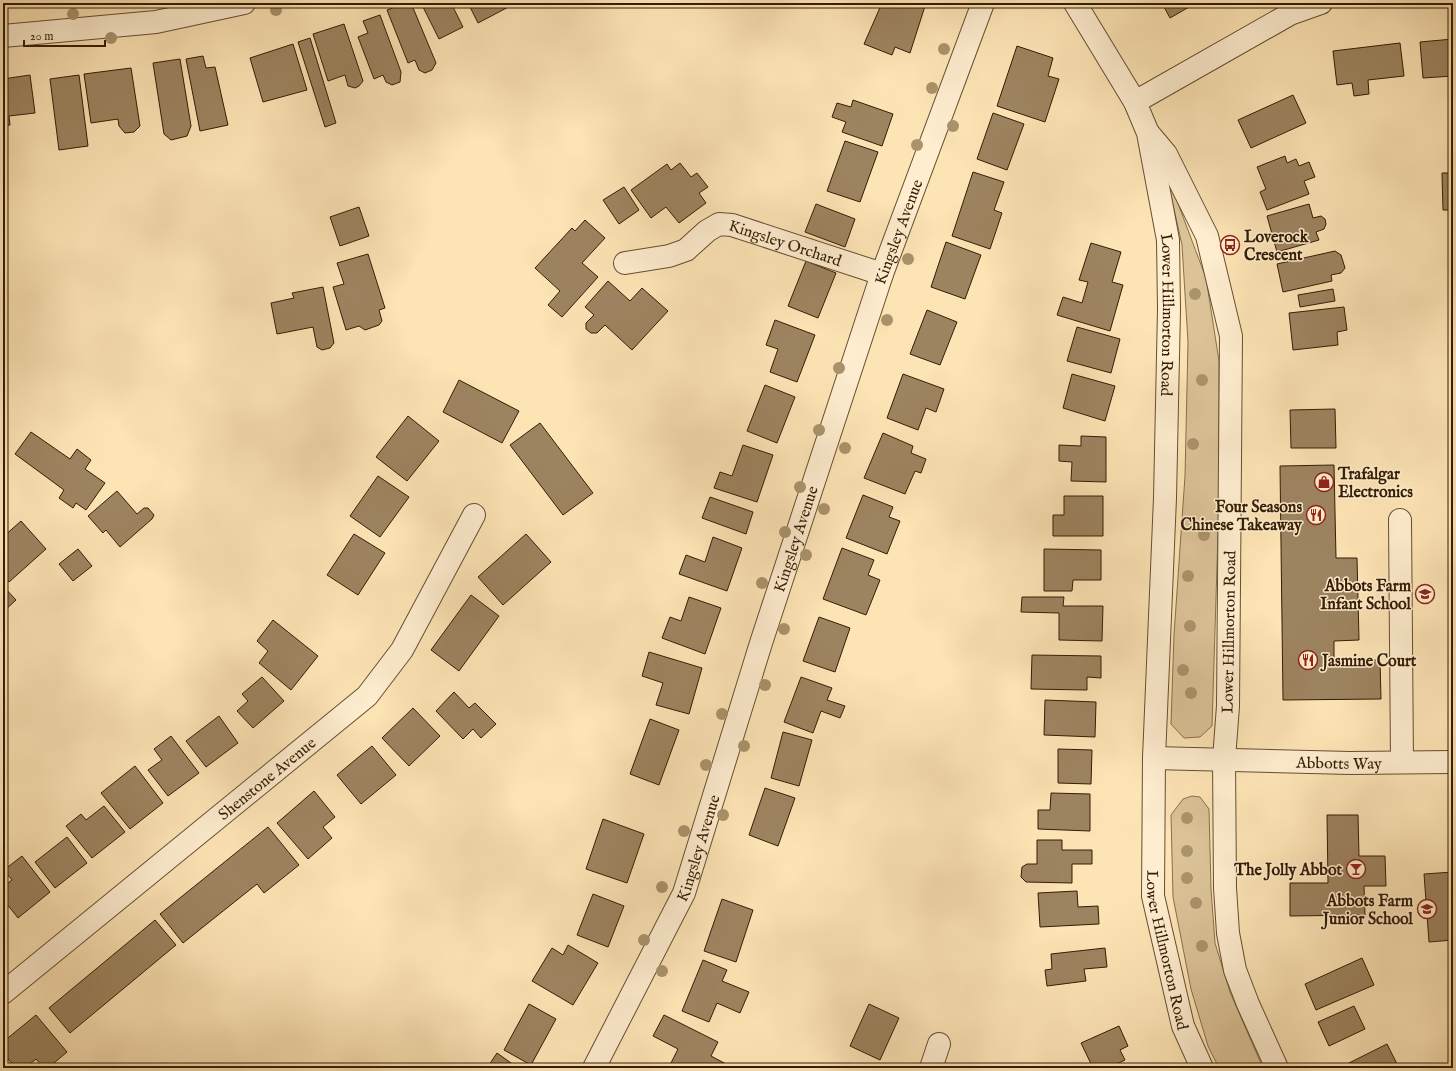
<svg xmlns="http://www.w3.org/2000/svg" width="1456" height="1071" viewBox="0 0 1456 1071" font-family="'IM FELL English',serif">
<rect width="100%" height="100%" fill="#fde4b5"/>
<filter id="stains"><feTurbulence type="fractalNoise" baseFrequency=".005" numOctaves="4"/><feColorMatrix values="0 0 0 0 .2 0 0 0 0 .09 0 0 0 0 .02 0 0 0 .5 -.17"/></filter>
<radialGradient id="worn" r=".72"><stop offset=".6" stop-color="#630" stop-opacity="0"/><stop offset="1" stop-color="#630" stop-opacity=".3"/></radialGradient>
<g fill="#dbc297" stroke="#886f4d">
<path d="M 1165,169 L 1206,278 L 1219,361 L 1219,501 L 1212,726 L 1200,737 L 1184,738 L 1171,724 L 1174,635 L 1185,476 L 1188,342 L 1182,245 Z"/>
<path d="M 1192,796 L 1200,797 L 1209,809 L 1211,889 L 1215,943 L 1230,992 L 1263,1068 L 1219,1068 L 1208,1046 L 1191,989 L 1173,897 L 1171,815 L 1183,799 Z"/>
</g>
<g fill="#9d8460" stroke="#341c03">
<path d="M 405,3 L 411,3 L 436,63 L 432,70 L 425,73 L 419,70 L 415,60 L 408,63 L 387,10 Z"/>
<path d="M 421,3 L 451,3 L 463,27 L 439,39 Z"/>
<path d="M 468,3 L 516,3 L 478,23 Z"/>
<path d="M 882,3 L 926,3 L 910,53 L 895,47 L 892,55 L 864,44 Z"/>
<path d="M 1162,3 L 1196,3 L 1170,18 Z"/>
<path d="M 380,15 L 401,72 L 400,82 L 392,85 L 386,82 L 383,75 L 374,79 L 358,37 L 368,33 L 363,21 Z"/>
<path d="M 344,24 L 363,81 L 359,86 L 355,88 L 348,86 L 345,75 L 328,81 L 313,34 Z"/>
<path d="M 310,38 L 336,123 L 325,127 L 298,42 Z"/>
<path d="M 1453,39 L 1453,76 L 1423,78 L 1420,42 Z"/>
<path d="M 1400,43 L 1404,76 L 1368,80 L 1369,94 L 1354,96 L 1352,83 L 1337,85 L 1333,51 Z"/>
<path d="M 293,44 L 307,90 L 263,102 L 250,58 Z"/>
<path d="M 1017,46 L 1053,58 L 1048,76 L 1059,79 L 1045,122 L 997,106 Z"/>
<path d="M 203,56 L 206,68 L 215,67 L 228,125 L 200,131 L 186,59 Z"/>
<path d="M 180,59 L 191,126 L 187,136 L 171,140 L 164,134 L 153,63 Z"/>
<path d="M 131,68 L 140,126 L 134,132 L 125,133 L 119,126 L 118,119 L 91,123 L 84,74 Z"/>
<path d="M 30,75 L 35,113 L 9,116 L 10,125 L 3,126 L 3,102 L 4,102 L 3,79 Z"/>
<path d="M 79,75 L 88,146 L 59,150 L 50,79 Z"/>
<path d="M 1293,95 L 1306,123 L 1251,148 L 1238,120 Z"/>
<path d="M 853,100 L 893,114 L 882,146 L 842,132 L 846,122 L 832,117 L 837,103 L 851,107 Z"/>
<path d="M 993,113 L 1024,124 L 1007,170 L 977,159 Z"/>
<path d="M 845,141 L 878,152 L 860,202 L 827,191 Z"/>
<path d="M 1285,156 L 1287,163 L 1296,159 L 1299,166 L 1309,162 L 1315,177 L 1304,181 L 1309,194 L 1267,210 L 1260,192 L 1266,189 L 1257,167 Z"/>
<path d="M 680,163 L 691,177 L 697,173 L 708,187 L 699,193 L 706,203 L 679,223 L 666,207 L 651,218 L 631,190 L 667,164 L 671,170 Z"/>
<path d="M 973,172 L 1004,182 L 994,210 L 1002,213 L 990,249 L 952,236 Z"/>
<path d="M 1442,173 L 1453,173 L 1453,210 L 1443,210 Z"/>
<path d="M 624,187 L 639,210 L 619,224 L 603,200 Z"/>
<path d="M 816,204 L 855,219 L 845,247 L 805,232 Z"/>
<path d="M 1309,204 L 1313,218 L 1321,216 L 1325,219 L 1326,224 L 1324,229 L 1316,232 L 1319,240 L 1277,252 L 1267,216 Z"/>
<path d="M 359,207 L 369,236 L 340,246 L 330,217 Z"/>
<path d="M 585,220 L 605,238 L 582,263 L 598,277 L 562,317 L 548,305 L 560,291 L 535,268 L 572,228 L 575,231 Z"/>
<path d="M 946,242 L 981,255 L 965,299 L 931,287 Z"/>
<path d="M 1091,243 L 1121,252 L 1112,282 L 1123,285 L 1110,331 L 1057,315 L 1063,297 L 1082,303 L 1088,282 L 1079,280 Z"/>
<path d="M 1335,251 L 1341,255 L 1345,268 L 1341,273 L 1331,275 L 1332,281 L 1283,292 L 1277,264 Z"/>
<path d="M 368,254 L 385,308 L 379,310 L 382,321 L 379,325 L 365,330 L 359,326 L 346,330 L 333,287 L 344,284 L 337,263 Z"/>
<path d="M 806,261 L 836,273 L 818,318 L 788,306 Z"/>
<path d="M 608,281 L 630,301 L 642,288 L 668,311 L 632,350 L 605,325 L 597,333 L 591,333 L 586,329 L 586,323 L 594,315 L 585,307 Z"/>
<path d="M 323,287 L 334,343 L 330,348 L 322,350 L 317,347 L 313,327 L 277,334 L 271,303 L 294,298 L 292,293 Z"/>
<path d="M 1333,289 L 1335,301 L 1300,307 L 1298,295 Z"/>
<path d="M 1344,307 L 1347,330 L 1337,332 L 1338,345 L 1293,350 L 1289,313 Z"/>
<path d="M 927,310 L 957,322 L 940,365 L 910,354 Z"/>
<path d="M 775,320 L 815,335 L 797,382 L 770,372 L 778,349 L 766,345 Z"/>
<path d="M 1077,327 L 1120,339 L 1111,373 L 1067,361 Z"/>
<path d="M 903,374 L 944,389 L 936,412 L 926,408 L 918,430 L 887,418 Z"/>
<path d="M 1072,374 L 1115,386 L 1105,421 L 1063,408 Z"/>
<path d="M 459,380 L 519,411 L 502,443 L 443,412 Z"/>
<path d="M 765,385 L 795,397 L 777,443 L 747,431 Z"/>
<path d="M 1335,409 L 1336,448 L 1291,448 L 1290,410 Z"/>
<path d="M 408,416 L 439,441 L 407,481 L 376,457 Z"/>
<path d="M 540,423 L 593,493 L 563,515 L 510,445 Z"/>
<path d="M 31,432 L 70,459 L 77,449 L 91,460 L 85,469 L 105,483 L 86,510 L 76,503 L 73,508 L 59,498 L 64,490 L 15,454 Z"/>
<path d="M 883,433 L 913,446 L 911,453 L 926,459 L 921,473 L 915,471 L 905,494 L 864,478 Z"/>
<path d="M 1081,436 L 1106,437 L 1106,482 L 1071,481 L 1072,462 L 1059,461 L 1059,445 L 1081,446 Z"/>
<path d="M 743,445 L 773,455 L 757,502 L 714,488 L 720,472 L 732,476 Z"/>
<path d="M 1334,465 L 1336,558 L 1357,558 L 1359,640 L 1334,641 L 1334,661 L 1380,660 L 1381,699 L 1283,700 L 1280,466 Z"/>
<path d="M 378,476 L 409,497 L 380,537 L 350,516 Z"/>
<path d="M 117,491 L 137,514 L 144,508 L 148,508 L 154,515 L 152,519 L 120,547 L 106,530 L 103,533 L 88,516 Z"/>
<path d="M 863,495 L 893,507 L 889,517 L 900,521 L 887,554 L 846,538 Z"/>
<path d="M 1064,496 L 1103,496 L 1103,536 L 1053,536 L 1053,515 L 1064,515 Z"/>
<path d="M 710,497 L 753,512 L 746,534 L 702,518 Z"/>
<path d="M 21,521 L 46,549 L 9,582 L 3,575 L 3,537 Z"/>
<path d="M 354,534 L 385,553 L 358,595 L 327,575 Z"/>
<path d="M 526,534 L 551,562 L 503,605 L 478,577 Z"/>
<path d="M 713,537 L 742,548 L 727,591 L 679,574 L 686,555 L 705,562 Z"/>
<path d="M 842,548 L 874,560 L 868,575 L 880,580 L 866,615 L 823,599 Z"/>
<path d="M 78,549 L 92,566 L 73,581 L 59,564 Z"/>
<path d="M 1044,549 L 1101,550 L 1101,580 L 1073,580 L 1072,591 L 1044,591 Z"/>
<path d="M 3,586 L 16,600 L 3,612 Z"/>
<path d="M 471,595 L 499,616 L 459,671 L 431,650 Z"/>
<path d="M 689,597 L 721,608 L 705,654 L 662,638 L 670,617 L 681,621 Z"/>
<path d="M 1022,597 L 1064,597 L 1063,606 L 1103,606 L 1102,641 L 1059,640 L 1059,613 L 1021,612 Z"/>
<path d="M 819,617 L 850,628 L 835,672 L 803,661 Z"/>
<path d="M 273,620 L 318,656 L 291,690 L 259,663 L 268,651 L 257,641 Z"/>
<path d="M 649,652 L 702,668 L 689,714 L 656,705 L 663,683 L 642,676 Z"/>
<path d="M 1032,655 L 1101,656 L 1101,678 L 1087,677 L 1087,690 L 1031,689 Z"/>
<path d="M 262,677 L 284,701 L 253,728 L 237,711 L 248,701 L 242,694 Z"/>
<path d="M 801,677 L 832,688 L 827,700 L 845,706 L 840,718 L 821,711 L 813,733 L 784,722 Z"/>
<path d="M 454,692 L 469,708 L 475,703 L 496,724 L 481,738 L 473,729 L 463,739 L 436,711 Z"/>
<path d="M 1045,700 L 1096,702 L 1095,737 L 1044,735 Z"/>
<path d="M 413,708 L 440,736 L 409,766 L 382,738 Z"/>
<path d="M 219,716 L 238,743 L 206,767 L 186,741 Z"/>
<path d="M 650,719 L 679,730 L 659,785 L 630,774 Z"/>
<path d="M 783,732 L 812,740 L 799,786 L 771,778 Z"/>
<path d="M 171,736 L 199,773 L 168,796 L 148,770 L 162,760 L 154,749 Z"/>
<path d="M 372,746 L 396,775 L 361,804 L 337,775 Z"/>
<path d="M 1058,749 L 1092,750 L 1091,784 L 1058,783 Z"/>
<path d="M 135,766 L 163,803 L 130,829 L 101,793 Z"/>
<path d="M 765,788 L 795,798 L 778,846 L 749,835 Z"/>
<path d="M 314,791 L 335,817 L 323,827 L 332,838 L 308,859 L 277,823 Z"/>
<path d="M 1051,793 L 1090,794 L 1090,831 L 1038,829 L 1038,810 L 1050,810 Z"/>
<path d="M 104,806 L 125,832 L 92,858 L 66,826 L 81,814 L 86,820 Z"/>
<path d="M 1327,815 L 1358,815 L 1359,856 L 1385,856 L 1386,886 L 1364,886 L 1365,915 L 1290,916 L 1290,883 L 1328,883 Z"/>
<path d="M 603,819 L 644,834 L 627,883 L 586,869 Z"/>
<path d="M 268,827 L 299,865 L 264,893 L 257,884 L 183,943 L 160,914 Z"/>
<path d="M 67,837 L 87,863 L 55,888 L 35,862 Z"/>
<path d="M 1037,840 L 1062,840 L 1062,850 L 1092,850 L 1092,864 L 1072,864 L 1072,883 L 1026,882 L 1021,877 L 1022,867 L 1027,864 L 1037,864 Z"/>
<path d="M 22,856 L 50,892 L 18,918 L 3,899 L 3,887 L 12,880 L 4,870 Z"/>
<path d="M 1453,872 L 1453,940 L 1429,942 L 1424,874 Z"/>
<path d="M 1077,891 L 1078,907 L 1098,906 L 1099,924 L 1040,927 L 1038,893 Z"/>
<path d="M 593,894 L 624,906 L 608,947 L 577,935 Z"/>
<path d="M 722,899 L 753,910 L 736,962 L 704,951 Z"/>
<path d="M 155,920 L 176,945 L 70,1033 L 49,1008 Z"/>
<path d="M 568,945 L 598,963 L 573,1005 L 532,981 L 552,948 L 563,955 Z"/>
<path d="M 1105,948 L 1107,967 L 1084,969 L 1086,981 L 1047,986 L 1045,970 L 1052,969 L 1051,954 Z"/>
<path d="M 1362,958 L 1374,985 L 1316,1010 L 1305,984 Z"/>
<path d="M 703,960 L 727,970 L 722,981 L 749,992 L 740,1013 L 717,1003 L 709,1022 L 682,1011 Z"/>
<path d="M 529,1004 L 556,1019 L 531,1065 L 504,1050 Z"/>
<path d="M 869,1004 L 899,1018 L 880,1060 L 850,1046 Z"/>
<path d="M 1354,1006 L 1365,1029 L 1329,1046 L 1318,1022 Z"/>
<path d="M 36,1015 L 67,1052 L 48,1068 L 44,1068 L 36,1059 L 25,1068 L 16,1068 L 3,1053 L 3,1042 Z"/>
<path d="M 664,1015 L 718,1042 L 711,1056 L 726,1064 L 723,1068 L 671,1068 L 669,1067 L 678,1049 L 653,1036 Z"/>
<path d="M 1119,1026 L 1128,1046 L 1120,1050 L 1125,1060 L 1108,1068 L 1093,1068 L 1081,1043 Z"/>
<path d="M 1387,1044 L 1399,1068 L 1342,1068 L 1341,1067 Z"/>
<path d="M 497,1053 L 518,1068 L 487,1068 Z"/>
<path d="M 850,1063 L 860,1068 L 847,1068 Z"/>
</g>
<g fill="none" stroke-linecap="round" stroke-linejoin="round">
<defs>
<g id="minor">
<path id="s1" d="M 1075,3 L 1135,102 L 1148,133 L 1168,240 L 1169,309 L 1165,498 L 1154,758 L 1153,896 L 1183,1026 L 1202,1068"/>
<path d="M 3,36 L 156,22 L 244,3"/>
<path d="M 1135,102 L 1290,14 L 1321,3"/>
<path d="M 1150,135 L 1166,154 L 1207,236 L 1231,336 L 1228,706 L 1224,759 L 1225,888 L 1228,933 L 1235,970 L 1248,1004 L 1277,1068"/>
<path id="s2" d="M 625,263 L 669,256 L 686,250 L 707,231 L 719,224 L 732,225 L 882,274"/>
<path d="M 1400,520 L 1402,762"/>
<path id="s3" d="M 1154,758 L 1350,763 L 1453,762"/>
<path id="s4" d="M 3,993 L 367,696 L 402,650 L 474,515"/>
<path id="s5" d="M 594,1068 L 684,893 L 761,643 L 882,274 L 983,3"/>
<path d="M 931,1068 L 939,1044"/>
</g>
</defs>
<use href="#minor" stroke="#664e30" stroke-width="24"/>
<use href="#minor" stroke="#feedcf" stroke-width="22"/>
</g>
<g fill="#aa926b">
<circle cx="276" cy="10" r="6"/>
<circle cx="73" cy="14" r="6"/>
<circle cx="111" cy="38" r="6"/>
<circle cx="944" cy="49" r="6"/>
<circle cx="932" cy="88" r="6"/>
<circle cx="953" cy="126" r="6"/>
<circle cx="917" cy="145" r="6"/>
<circle cx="908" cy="259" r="6"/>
<circle cx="1195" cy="294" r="6"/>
<circle cx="887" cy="320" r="6"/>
<circle cx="839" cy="368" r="6"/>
<circle cx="1202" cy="380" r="6"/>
<circle cx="819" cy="430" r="6"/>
<circle cx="1193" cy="444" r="6"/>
<circle cx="845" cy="448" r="6"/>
<circle cx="800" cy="487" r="6"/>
<circle cx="824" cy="509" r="6"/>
<circle cx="785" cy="532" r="6"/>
<circle cx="1204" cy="535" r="6"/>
<circle cx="806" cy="555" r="6"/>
<circle cx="1188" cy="576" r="6"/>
<circle cx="762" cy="583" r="6"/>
<circle cx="1190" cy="626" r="6"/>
<circle cx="784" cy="629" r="6"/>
<circle cx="1183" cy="670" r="6"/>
<circle cx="765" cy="685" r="6"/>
<circle cx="1191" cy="693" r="6"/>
<circle cx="722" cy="714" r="6"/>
<circle cx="744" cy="746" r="6"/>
<circle cx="706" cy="765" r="6"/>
<circle cx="723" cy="815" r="6"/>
<circle cx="1187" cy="818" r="6"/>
<circle cx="684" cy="831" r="6"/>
<circle cx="1187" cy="851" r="6"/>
<circle cx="1187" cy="878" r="6"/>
<circle cx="662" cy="887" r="6"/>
<circle cx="1196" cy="903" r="6"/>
<circle cx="644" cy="940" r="6"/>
<circle cx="1202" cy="946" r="6"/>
<circle cx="662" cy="971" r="6"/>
</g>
<defs>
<symbol id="bus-ring" viewBox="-11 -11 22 22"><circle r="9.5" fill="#feedcf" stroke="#8f2418" stroke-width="1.5"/><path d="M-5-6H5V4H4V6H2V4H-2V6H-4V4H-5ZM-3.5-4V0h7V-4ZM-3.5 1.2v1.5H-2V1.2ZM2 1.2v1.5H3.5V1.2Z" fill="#8f2418"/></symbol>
<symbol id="shop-ring" viewBox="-11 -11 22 22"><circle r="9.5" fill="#feedcf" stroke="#8f2418" stroke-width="1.5"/><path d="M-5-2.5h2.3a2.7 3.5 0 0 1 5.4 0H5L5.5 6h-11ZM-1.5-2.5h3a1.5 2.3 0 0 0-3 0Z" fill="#8f2418"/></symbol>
<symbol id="restaurant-ring" viewBox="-11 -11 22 22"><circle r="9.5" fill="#feedcf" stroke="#8f2418" stroke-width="1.5"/><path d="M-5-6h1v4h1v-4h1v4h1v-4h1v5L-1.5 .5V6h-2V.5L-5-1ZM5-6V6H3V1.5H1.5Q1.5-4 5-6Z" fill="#8f2418"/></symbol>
<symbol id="school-ring" viewBox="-11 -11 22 22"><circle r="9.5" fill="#feedcf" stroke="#8f2418" stroke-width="1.5"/><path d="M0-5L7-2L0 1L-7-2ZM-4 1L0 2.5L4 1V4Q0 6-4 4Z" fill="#8f2418"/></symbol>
<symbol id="bar-ring" viewBox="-11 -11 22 22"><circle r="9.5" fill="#feedcf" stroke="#8f2418" stroke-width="1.5"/><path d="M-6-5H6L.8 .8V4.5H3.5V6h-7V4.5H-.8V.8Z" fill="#8f2418"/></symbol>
</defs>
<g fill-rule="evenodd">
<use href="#bus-ring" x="1219" y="234" width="22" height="22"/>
<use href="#shop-ring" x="1313" y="471" width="22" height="22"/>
<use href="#restaurant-ring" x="1305" y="504" width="22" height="22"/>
<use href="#school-ring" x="1414" y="583" width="22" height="22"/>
<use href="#restaurant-ring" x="1297" y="649" width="22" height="22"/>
<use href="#bar-ring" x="1345" y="858" width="22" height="22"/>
<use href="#school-ring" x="1416" y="898" width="22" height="22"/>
</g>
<g text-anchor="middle" stroke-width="3" stroke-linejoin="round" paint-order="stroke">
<g font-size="16" fill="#341c03" stroke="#feedcf">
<text dy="6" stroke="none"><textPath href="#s5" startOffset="892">Kingsley Avenue</textPath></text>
<text dy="6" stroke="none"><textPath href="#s2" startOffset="174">Kingsley Orchard</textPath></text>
<text dy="6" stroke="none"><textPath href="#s1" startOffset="333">Lower Hillmorton Road</textPath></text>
<text dy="6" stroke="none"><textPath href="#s5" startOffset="568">Kingsley Avenue</textPath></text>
<text transform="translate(1228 632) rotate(-89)" y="6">Lower Hillmorton Road</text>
<text dy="6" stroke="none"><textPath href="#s3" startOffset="185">Abbotts Way</textPath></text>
<text dy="6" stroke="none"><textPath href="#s4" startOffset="340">Shenstone Avenue</textPath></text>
<text dy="6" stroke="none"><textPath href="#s5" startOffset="244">Kingsley Avenue</textPath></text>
<text dy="6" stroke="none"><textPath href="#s1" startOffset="970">Lower Hillmorton Road</textPath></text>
</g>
<g font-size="16" font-weight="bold" fill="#341c03" stroke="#feedcf" text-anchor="end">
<text x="1244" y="242" text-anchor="start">Loverock<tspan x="1244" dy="18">Crescent</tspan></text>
<text x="1338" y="479" text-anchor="start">Trafalgar<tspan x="1338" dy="18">Electronics</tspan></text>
<text x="1302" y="512">Four Seasons<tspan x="1302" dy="18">Chinese Takeaway</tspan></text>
<text x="1411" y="591">Abbots Farm<tspan x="1411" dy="18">Infant School</tspan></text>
<text x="1322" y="666" text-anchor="start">Jasmine Court</text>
<text x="1342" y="875">The Jolly Abbot</text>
<text x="1413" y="906">Abbots Farm<tspan x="1413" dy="18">Junior School</tspan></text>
</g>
</g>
<rect width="1456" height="1071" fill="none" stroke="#fde4b5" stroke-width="16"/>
<rect x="4" y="4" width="1448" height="1063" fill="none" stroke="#341c03" stroke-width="2"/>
<rect x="8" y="8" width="1440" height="1055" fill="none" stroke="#341c03"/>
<path d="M24 40v6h81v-6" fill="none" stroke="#341c03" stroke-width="2"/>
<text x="30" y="40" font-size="12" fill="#341c03" stroke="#feedcf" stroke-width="3" paint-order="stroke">20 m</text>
<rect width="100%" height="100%" filter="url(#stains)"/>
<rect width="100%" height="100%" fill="url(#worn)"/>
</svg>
